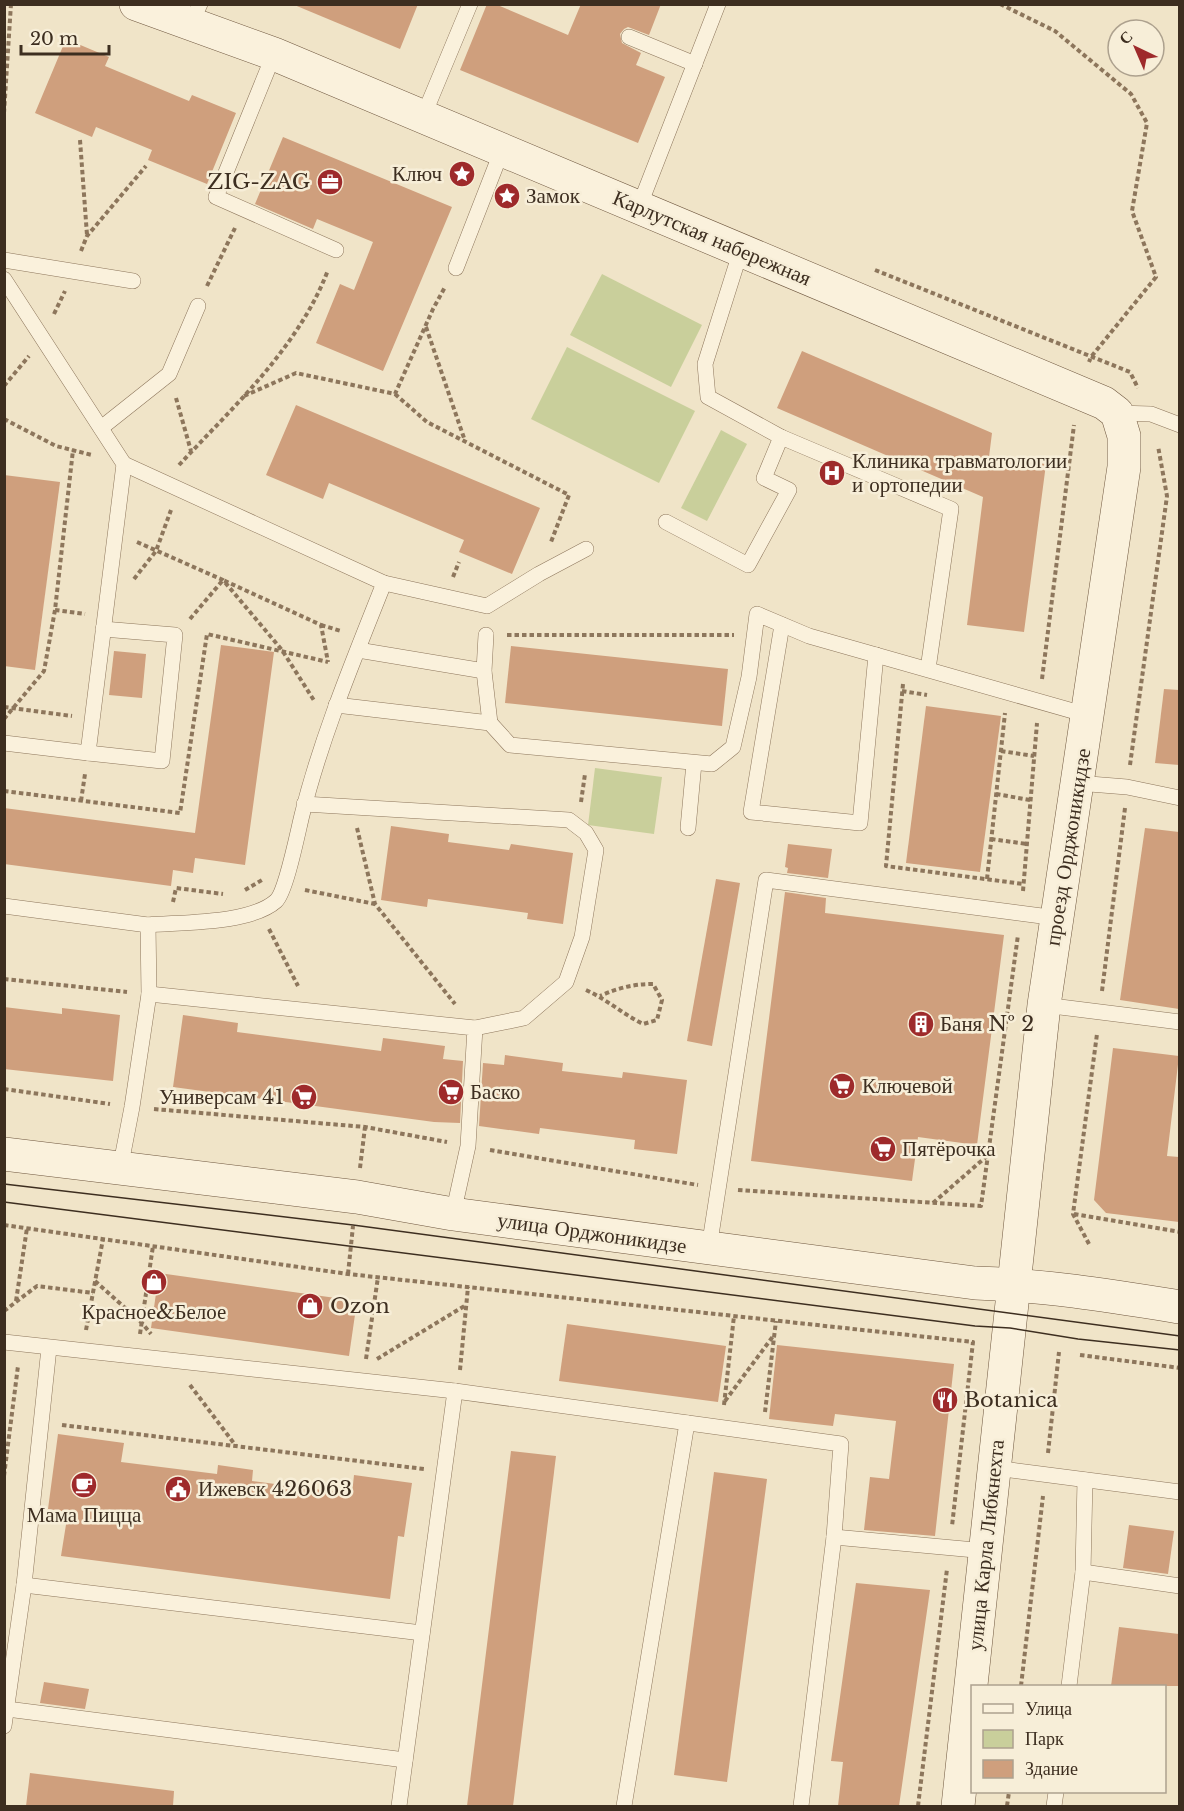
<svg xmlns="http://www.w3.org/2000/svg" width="1184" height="1811" viewBox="0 0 1184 1811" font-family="'Libre Baskerville',serif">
<rect width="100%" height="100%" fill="#f0e4c8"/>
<g fill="#c9cf9b">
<path d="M 602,274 L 702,325 L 671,387 L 570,335 Z"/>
<path d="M 567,347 L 695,411 L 659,483 L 531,419 Z"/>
<path d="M 721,430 L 747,444 L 707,521 L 681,508 Z"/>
<path d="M 595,768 L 662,777 L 654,834 L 588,825 Z"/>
</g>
<g fill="#cf9f7d">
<path d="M 292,4 L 418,4 L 400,49 Z"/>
<path d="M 487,4 L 495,4 L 568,35 L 581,4 L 661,4 L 649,35 L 628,27 L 624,29 L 620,34 L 622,43 L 641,53 L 636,65 L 665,77 L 638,143 L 460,70 Z"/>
<path d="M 66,39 L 109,57 L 105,66 L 189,101 L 192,95 L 236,113 L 207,184 L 148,160 L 152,150 L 96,127 L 92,137 L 35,113 Z"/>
<path d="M 283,137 L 452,207 L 383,371 L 316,343 L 340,284 L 354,290 L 373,242 L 317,219 L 313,229 L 255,204 Z"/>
<path d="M 802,351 L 992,433 L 989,457 L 1046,464 L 1024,632 L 967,625 L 983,497 L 777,408 Z"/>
<path d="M 296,405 L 540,508 L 512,574 L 459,552 L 464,540 L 329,483 L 323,499 L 266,475 Z"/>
<path d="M 4,475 L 60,482 L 35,670 L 4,666 Z"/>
<path d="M 221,645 L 274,652 L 245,865 L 195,858 L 193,873 L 173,870 L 171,886 L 4,864 L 4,808 L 195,833 Z"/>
<path d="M 511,646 L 728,669 L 722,726 L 505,703 Z"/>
<path d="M 114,651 L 146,654 L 142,698 L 109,695 Z"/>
<path d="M 1164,689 L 1179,690 L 1179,765 L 1155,763 Z"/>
<path d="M 926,706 L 1001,716 L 980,872 L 906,863 Z"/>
<path d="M 391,826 L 449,834 L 448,842 L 509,850 L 511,844 L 573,853 L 563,924 L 527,919 L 528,913 L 428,899 L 427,907 L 381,900 Z"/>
<path d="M 1145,828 L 1179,832 L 1179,1009 L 1120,1000 Z"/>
<path d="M 788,844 L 832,849 L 828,878 L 787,873 L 788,868 L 785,867 Z"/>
<path d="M 716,879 L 740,883 L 712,1046 L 687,1041 Z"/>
<path d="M 785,892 L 826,898 L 825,913 L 1004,935 L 977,1145 L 918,1137 L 912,1181 L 751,1161 Z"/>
<path d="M 4,1007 L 62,1014 L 62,1008 L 120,1015 L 113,1081 L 4,1069 Z"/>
<path d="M 183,1015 L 238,1023 L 237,1032 L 381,1051 L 383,1038 L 445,1046 L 443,1059 L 463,1061 L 460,1123 L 434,1122 L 173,1087 Z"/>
<path d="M 1113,1048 L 1179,1056 L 1167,1156 L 1179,1157 L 1179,1222 L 1106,1213 L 1094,1200 Z"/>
<path d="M 505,1055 L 563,1063 L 562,1071 L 622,1078 L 623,1072 L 687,1080 L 677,1154 L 634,1149 L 635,1140 L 540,1128 L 539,1134 L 479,1126 L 483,1063 L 504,1065 Z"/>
<path d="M 159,1273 L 357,1301 L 349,1356 L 151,1328 Z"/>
<path d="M 567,1324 L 726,1346 L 718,1402 L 559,1381 Z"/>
<path d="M 777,1345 L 954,1364 L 935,1536 L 864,1530 L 870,1477 L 889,1479 L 896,1421 L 835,1414 L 833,1426 L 769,1419 Z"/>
<path d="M 58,1434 L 124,1443 L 121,1462 L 217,1474 L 218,1465 L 253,1470 L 252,1481 L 352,1494 L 354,1475 L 412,1483 L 404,1537 L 398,1536 L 390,1599 L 61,1556 L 68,1512 L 48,1509 Z"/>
<path d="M 511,1451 L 556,1456 L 513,1806 L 467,1806 Z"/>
<path d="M 714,1472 L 767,1479 L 727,1782 L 674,1775 Z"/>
<path d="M 1129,1525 L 1174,1531 L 1168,1574 L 1123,1568 Z"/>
<path d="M 856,1583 L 930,1590 L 899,1806 L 838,1806 L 843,1762 L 831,1761 Z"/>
<path d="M 1119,1627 L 1179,1634 L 1179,1686 L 1111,1686 Z"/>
<path d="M 44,1682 L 89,1689 L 85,1709 L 40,1703 Z"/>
<path d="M 30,1773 L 174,1791 L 173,1806 L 26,1806 Z"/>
</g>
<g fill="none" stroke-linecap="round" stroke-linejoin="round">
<defs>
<g id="lane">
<path d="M 191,24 L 200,4"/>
<path d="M 629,37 L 695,64"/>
<path d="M 274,54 L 216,197 L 336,250"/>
<path d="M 423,117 L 470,4"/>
<path d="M 639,207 L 718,4"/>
<path d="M 4,260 L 133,281"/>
<path d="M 456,268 L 502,150"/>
<path d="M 4,279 L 124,464 L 88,753 L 4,743"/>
<path d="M 1117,413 L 1151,414 L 1180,425"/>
<path d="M 101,428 L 169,374 L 198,306"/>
<path d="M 781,437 L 951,509 L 928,669"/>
<path d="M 124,464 L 384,583 C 354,659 322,735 302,815 C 298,831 286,892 276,901 C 250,924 183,922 148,925"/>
<path d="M 666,522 L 748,565 L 789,490 L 764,478 L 781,437 L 708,397 L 705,364 L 741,250"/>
<path d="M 384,583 L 487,606 L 539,574 L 586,549"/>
<path d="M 782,625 L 751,812 L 860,823 L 876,655"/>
<path d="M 486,635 L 484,671 L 490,723"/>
<path d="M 358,650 L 484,671"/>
<path d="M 336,705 L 490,723 L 510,745 L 712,764 L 733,747 L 749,677 L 757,614 L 809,636 L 1087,715"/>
<path d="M 88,753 L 162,761 L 175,635 L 103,629"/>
<path d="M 1077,783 L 1127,787 L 1180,798"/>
<path d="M 304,804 L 569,820 L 586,833 L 596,850 L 582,937 L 566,982 L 524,1018 L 475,1028"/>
<path d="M 688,828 L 694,763"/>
<path d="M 4,906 L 148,925 L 149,994 L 132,1107 L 120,1169"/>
<path d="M 149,994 L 475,1028 L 468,1146 L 453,1214"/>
<path d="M 1044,1005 L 1180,1022"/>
<path d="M 709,1248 L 766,880 L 1057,918"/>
<path d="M 4,1342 L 455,1391 L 841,1444 L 834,1537 L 801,1806"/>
<path d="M 995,1468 L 1180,1492"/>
<path d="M 834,1537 L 986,1551"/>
<path d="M 1083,1572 L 1180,1586"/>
<path d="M 24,1585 L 422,1633"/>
<path d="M 1069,1686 L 1083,1572 L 1085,1480"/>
<path d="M 7,1709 L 405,1760"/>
<path d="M 4,1726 L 24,1585 L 49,1348"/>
<path d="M 399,1806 L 455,1391"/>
<path d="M 624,1806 L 687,1423"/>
<path d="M 1054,1806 L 1056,1792"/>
</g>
<g id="secondary">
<path d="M 136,4 L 274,54 L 1104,403 L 1117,413 L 1124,436 L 1124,467 L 1044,1005 L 958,1806"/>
<path d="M 4,1154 L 357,1197 L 453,1214 L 975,1283 C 1044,1285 1111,1296 1180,1307"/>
</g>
</defs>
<use href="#lane" stroke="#8d765c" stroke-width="16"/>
<use href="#secondary" stroke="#6f573f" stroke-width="34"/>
<g stroke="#8d765c" stroke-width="4" stroke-dasharray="4.5 3" stroke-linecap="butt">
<path d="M 1000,4 L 1055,31 L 1131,94 L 1147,123 L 1132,211 L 1156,277 L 1091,357 L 1089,362"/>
<path d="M 4,113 L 11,4"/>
<path d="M 80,140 L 87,235"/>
<path d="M 81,251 L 87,236 L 146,166"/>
<path d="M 875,270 L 1130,372 L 1138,388"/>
<path d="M 207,286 L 235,228"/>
<path d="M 54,314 L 65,291"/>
<path d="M 426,327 L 465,441"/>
<path d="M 4,386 L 29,356"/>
<path d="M 395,394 L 427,422 L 569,495 L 551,542"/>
<path d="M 244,396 L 296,373 L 395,394 L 433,309 L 445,287"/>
<path d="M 176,398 L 191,451"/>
<path d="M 4,419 L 56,446 L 92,455"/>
<path d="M 179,465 C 234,406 299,347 328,270"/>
<path d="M 137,542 L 223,580 L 282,650 L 315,702"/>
<path d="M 453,577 L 459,562"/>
<path d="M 134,579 L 156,551 L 171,510"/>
<path d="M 55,610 L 85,614"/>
<path d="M 190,619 L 223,580 L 321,625 L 328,662"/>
<path d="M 321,625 L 341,631"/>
<path d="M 507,635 L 734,635"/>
<path d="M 1042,679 L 1074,425"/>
<path d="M 903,684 L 886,866 L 1023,884"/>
<path d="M 902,691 L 927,695"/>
<path d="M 4,707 L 72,716"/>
<path d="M 4,719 L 44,671 L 55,610 L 73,450"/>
<path d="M 1001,751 L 1034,756"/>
<path d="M 1130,765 L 1167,496 L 1158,446"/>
<path d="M 4,791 L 180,813 L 207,634 L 328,662"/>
<path d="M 996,794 L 1030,800"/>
<path d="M 81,801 L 85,774"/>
<path d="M 581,802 L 585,774"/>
<path d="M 357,828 L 375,904 L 455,1004"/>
<path d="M 991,839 L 1027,844"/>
<path d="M 987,879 L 1005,713"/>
<path d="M 245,890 L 262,880"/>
<path d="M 305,890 L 375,904"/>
<path d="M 1023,891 L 1037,723"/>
<path d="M 173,902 L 176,888 L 223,894"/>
<path d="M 269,929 L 298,986"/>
<path d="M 4,979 L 127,992"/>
<path d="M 586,990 C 606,999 623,1014 643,1024 L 657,1020 L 662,1000 L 653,984 C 633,984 618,988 600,996"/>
<path d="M 1102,991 L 1125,808"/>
<path d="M 4,1089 L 110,1104"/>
<path d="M 154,1109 L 365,1127 L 447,1142"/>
<path d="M 490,1150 L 698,1185"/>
<path d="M 360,1168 L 365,1127"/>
<path d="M 738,1190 L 981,1206 L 1018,935"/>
<path d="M 933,1203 L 987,1156"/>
<path d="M 1074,1214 L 1180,1232"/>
<path d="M 4,1225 L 348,1274 L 973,1342 L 952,1526"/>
<path d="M 1089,1244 L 1073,1214 L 1097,1034"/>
<path d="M 348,1274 L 353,1226"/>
<path d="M 95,1281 L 142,1323 L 151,1334"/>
<path d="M 16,1301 L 27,1228"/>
<path d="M 4,1311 L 37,1286 L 93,1293"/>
<path d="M 86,1330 L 103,1239"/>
<path d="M 140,1334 L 153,1246"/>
<path d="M 1080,1355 L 1180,1368"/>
<path d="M 366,1359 L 378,1277"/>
<path d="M 377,1359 L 466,1305"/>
<path d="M 460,1370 L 468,1287"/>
<path d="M 190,1385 L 236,1446"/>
<path d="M 725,1401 L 774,1335"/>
<path d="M 724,1405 L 734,1316"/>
<path d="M 765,1412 L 776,1321"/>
<path d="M 62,1425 L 424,1469"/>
<path d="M 1048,1453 L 1059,1352"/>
<path d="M 4,1476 L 18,1366"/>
<path d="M 1021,1686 L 1043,1496"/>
<path d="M 918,1806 L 947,1569"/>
<path d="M 1007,1806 L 1009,1792"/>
</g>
<use href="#lane" stroke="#faf1dc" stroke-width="15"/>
<use href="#secondary" stroke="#faf1dc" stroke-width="33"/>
<g stroke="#3d2e20" stroke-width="1.5">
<path d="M 4,1184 L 353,1225 L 1180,1336"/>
<path d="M 4,1202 L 975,1326 L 1010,1328 L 1078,1339 L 1180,1350"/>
</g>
</g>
<defs>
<symbol id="sight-disc" viewBox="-11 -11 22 22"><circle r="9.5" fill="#9e2a2b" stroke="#f7eed8"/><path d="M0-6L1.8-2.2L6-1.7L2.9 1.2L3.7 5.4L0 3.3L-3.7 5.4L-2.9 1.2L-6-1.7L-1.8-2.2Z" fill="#fff"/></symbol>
<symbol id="office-disc" viewBox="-11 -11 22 22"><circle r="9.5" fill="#9e2a2b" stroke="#f7eed8"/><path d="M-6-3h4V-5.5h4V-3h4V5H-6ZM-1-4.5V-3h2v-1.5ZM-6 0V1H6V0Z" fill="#fff"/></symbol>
<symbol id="hospital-disc" viewBox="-11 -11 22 22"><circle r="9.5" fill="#9e2a2b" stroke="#f7eed8"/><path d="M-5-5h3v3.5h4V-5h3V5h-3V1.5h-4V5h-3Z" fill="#fff"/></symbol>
<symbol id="building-disc" viewBox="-11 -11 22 22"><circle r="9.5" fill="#9e2a2b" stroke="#f7eed8"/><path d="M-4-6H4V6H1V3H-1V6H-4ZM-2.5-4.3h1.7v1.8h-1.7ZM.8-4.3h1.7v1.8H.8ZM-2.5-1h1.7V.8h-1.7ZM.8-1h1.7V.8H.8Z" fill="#fff"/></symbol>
<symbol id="supermarket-disc" viewBox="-11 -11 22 22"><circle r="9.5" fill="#9e2a2b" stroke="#f7eed8"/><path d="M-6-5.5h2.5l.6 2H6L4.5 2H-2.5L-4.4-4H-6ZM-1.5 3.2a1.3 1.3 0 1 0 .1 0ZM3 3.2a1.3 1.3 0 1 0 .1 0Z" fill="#fff"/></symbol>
<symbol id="shop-disc" viewBox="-11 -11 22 22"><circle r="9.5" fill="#9e2a2b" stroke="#f7eed8"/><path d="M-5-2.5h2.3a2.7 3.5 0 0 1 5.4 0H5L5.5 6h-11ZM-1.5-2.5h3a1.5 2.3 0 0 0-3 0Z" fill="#fff"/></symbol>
<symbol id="restaurant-disc" viewBox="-11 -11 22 22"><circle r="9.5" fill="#9e2a2b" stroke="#f7eed8"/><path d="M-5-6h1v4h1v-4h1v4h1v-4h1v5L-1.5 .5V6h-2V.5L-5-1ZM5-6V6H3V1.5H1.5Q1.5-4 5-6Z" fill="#fff"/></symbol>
<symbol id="cafe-disc" viewBox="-11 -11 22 22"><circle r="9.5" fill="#9e2a2b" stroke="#f7eed8"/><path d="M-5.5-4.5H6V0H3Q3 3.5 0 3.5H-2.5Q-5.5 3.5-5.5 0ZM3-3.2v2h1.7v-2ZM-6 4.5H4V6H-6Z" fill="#fff"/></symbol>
<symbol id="civic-disc" viewBox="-11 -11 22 22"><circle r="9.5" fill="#9e2a2b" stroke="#f7eed8"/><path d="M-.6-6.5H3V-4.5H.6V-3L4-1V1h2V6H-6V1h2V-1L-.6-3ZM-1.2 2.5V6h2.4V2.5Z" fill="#fff"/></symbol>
</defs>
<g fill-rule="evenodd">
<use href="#sight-disc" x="447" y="159" width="30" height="30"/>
<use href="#office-disc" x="315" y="167" width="30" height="30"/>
<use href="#sight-disc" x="492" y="181" width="30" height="30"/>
<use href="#hospital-disc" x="817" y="458" width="30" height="30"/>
<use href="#building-disc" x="906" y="1009" width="30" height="30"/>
<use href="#supermarket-disc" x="827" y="1071" width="30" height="30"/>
<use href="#supermarket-disc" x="436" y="1077" width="30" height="30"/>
<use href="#supermarket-disc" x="289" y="1082" width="30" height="30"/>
<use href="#supermarket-disc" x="868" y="1134" width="30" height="30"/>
<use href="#shop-disc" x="139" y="1267" width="30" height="30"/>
<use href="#shop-disc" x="295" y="1291" width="30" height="30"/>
<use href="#restaurant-disc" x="930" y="1385" width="30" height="30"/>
<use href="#cafe-disc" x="69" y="1470" width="30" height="30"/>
<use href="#civic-disc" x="163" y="1474" width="30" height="30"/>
</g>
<g text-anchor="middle" stroke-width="5" stroke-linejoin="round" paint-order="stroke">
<g font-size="21" fill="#3d2e20" stroke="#f7eed8" text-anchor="start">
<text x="442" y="181" text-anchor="end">Ключ</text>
<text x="310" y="189" text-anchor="end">ZIG-ZAG</text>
<text x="526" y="203">Замок</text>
<text x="852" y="468">Клиника травматологии<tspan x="852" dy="24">и ортопедии</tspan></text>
<text x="940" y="1031">Баня № 2</text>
<text x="862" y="1093">Ключевой</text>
<text x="470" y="1099">Баско</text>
<text x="284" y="1104" text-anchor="end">Универсам 41</text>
<text x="902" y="1156">Пятёрочка</text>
<text x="330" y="1313">Ozon</text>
<text x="154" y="1319" text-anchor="middle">Красное&amp;Белое</text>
<text x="964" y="1407">Botanica</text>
<text x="198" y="1496">Ижевск 426063</text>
<text x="84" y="1522" text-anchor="middle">Мама Пицца</text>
</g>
<g font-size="21" fill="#3d2e20" stroke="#f7eed8">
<text transform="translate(712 238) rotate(23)" y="7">Карлутская набережная</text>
<text transform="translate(1068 847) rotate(-81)" y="7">проезд Орджоникидзе</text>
<text transform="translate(592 1233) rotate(8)" y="7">улица Орджоникидзе</text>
<text transform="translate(986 1545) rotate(-84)" y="7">улица Карла Либкнехта</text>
</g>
</g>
<rect width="1184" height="1811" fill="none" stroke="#3d2e20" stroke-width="12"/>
<rect x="971" y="1685" width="195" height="108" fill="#f7eed8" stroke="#ada18e" stroke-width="1.5"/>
<rect x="983" y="1704" width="30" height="9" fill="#faf1dc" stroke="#ada18e" stroke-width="1.5"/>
<text x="1025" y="1715" font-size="18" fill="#3d2e20">Улица</text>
<rect x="983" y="1730" width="30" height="18" fill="#c9cf9b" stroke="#ada18e" stroke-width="1.5"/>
<text x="1025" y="1745" font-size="18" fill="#3d2e20">Парк</text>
<rect x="983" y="1760" width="30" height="18" fill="#cf9f7d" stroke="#ada18e" stroke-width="1.5"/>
<text x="1025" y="1775" font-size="18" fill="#3d2e20">Здание</text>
<g transform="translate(1136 48) rotate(316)"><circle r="28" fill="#f7eed8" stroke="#ada18e" stroke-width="1.5"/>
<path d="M0-4.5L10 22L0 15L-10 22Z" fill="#9e2a2b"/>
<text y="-9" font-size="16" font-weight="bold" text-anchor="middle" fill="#3d2e20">С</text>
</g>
<path d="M21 45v9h88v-9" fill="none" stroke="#3d2e20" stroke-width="3"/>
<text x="30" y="45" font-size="18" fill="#3d2e20" stroke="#f7eed8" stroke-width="4.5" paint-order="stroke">20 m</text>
</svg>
